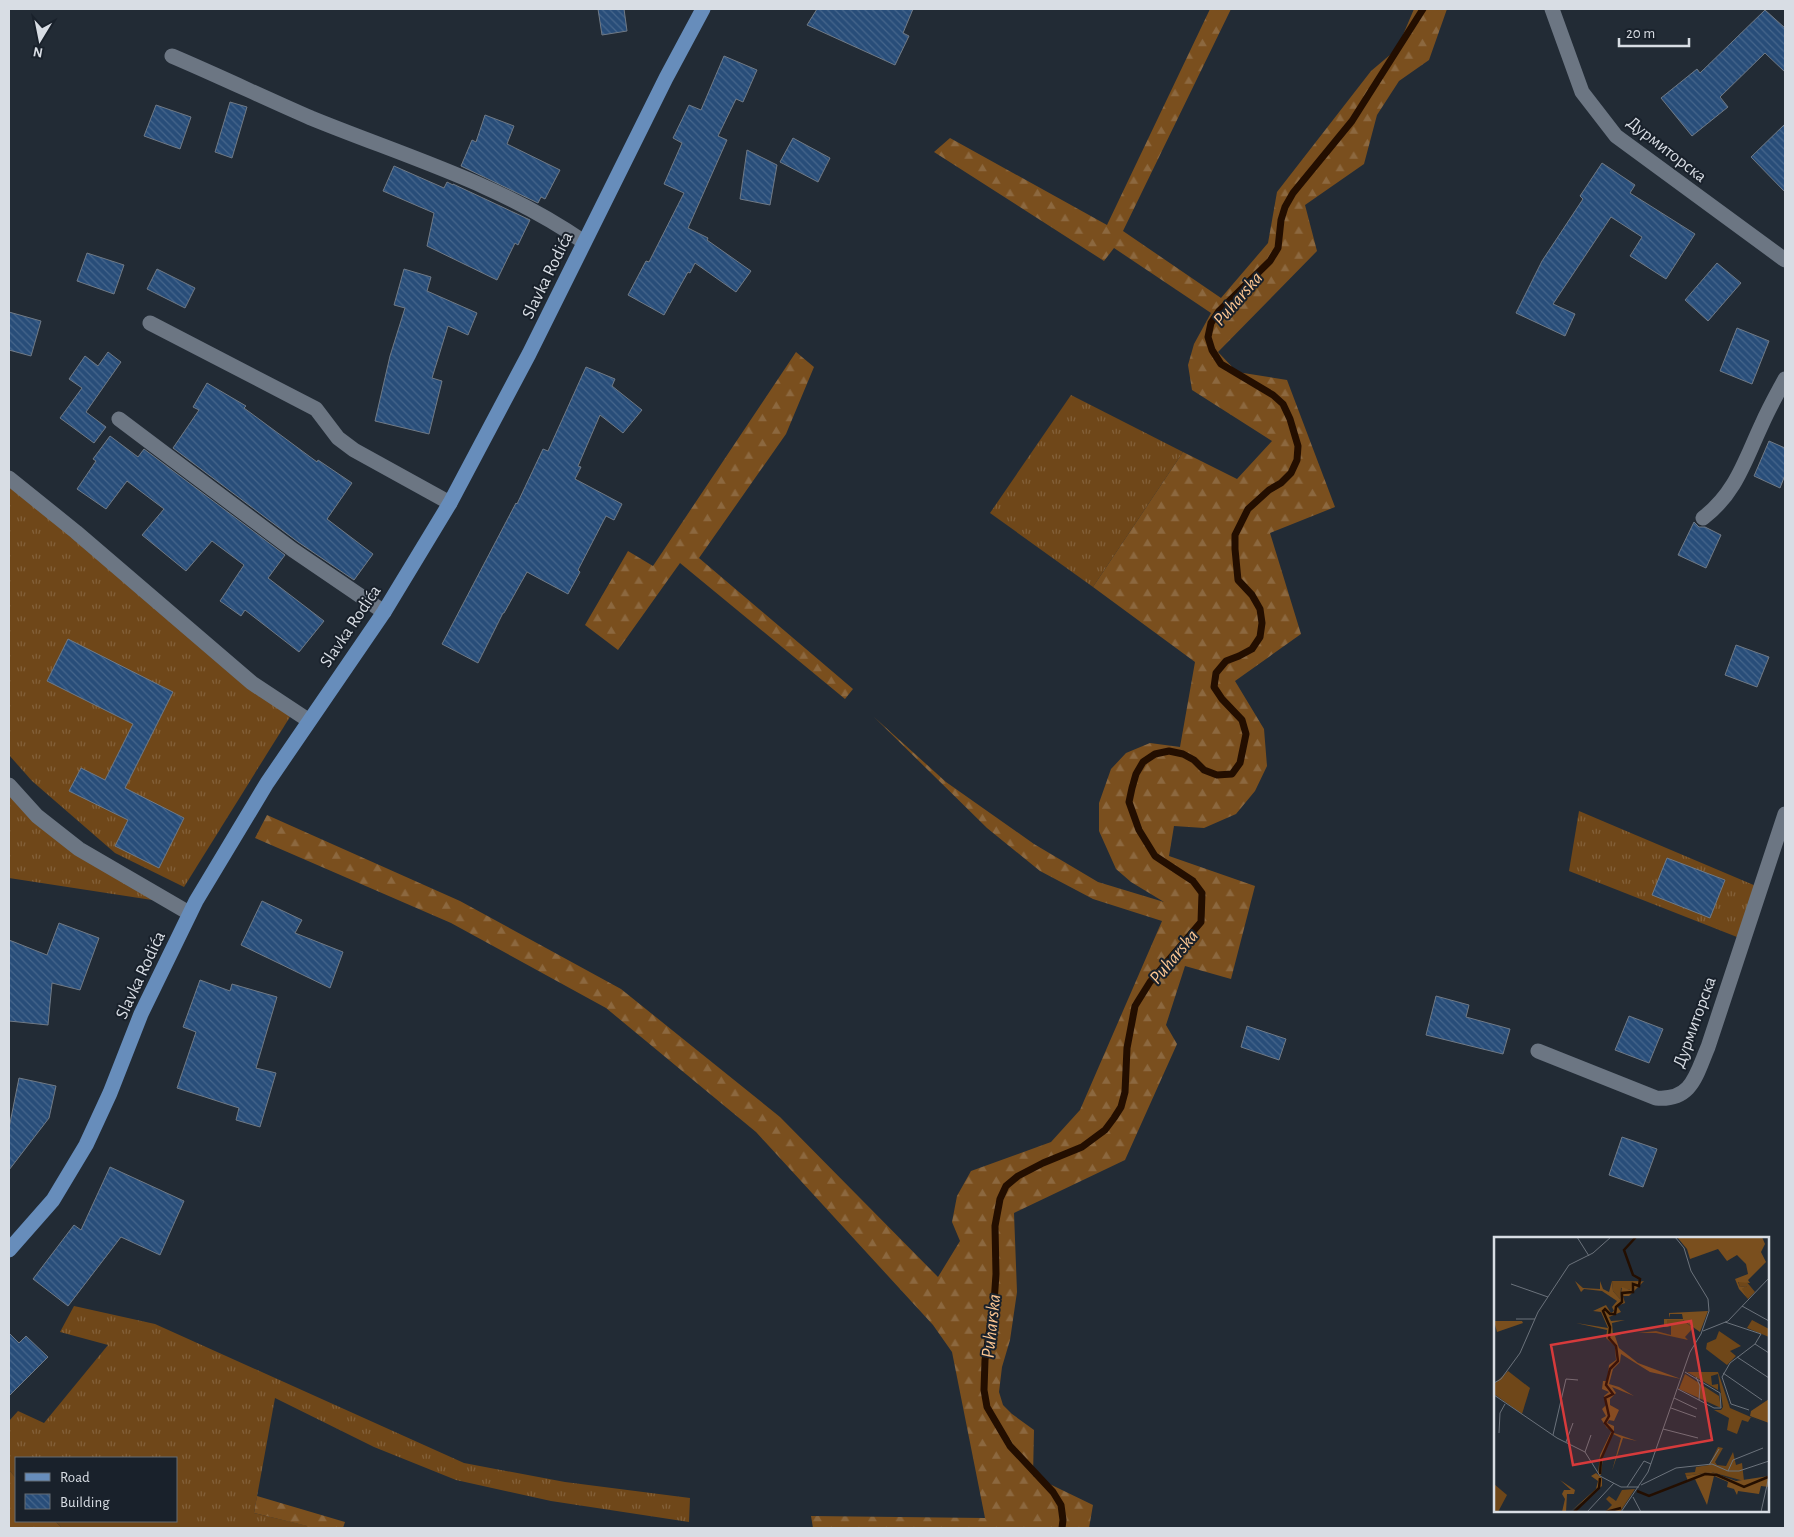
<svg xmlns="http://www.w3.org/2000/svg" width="1794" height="1537" viewBox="0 0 1794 1537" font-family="'Alegreya Sans',sans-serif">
<defs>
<pattern id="grass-tufts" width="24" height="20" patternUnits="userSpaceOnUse" patternTransform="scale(1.25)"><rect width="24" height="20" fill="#6f4719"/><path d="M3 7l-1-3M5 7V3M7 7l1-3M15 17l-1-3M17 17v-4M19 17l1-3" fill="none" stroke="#83613a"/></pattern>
<pattern id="forest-firs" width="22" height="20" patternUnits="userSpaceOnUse" patternTransform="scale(1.25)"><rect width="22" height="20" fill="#7a4f1e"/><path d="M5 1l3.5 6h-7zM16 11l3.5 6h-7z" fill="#8c683f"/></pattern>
<pattern id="building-back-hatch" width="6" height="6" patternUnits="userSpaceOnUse" patternTransform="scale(1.25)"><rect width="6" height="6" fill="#284d79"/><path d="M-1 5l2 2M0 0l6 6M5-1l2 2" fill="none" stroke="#46668c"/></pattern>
</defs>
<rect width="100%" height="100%" fill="#222b35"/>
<g fill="url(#grass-tufts)">
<path d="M 1071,395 L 1183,452 L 1093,587 L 990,513 Z"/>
<path d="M 9,485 L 293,712 L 184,887 L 115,853 L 32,781 L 9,755 Z"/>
<path d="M 9,792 L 165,902 L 9,878 Z"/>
<path d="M 1579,811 L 1756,886 L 1737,937 L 1569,871 Z"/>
<path d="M 74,1306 L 155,1324 L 464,1463 L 565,1482 L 690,1498 L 689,1522 L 551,1501 L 456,1480 L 374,1447 L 275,1398 L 254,1513 L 308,1526 L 307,1528 L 62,1528 L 55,1521 L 176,1521 L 176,1458 L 16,1458 L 16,1478 L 9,1470 L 9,1421 L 18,1411 L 44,1423 L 108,1345 L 60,1332 Z"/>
</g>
<g fill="url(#forest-firs)">
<path d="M 1210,9 L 1231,9 L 1123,231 L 1221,298 L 1268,243 L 1277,192 L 1371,71 L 1397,49 L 1414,9 L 1447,9 L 1429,60 L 1399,81 L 1377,115 L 1364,164 L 1305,205 L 1317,251 L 1218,352 L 1237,372 L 1287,380 L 1335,507 L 1270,533 L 1301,634 L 1235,681 L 1264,729 L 1267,766 L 1255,791 L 1236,814 L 1204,828 L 1174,826 L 1169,856 L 1255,886 L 1231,979 L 1185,966 L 1166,1025 L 1177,1044 L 1125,1160 L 1014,1213 L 1017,1292 L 1010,1340 L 1002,1367 L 999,1392 L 1003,1405 L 1012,1414 L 1034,1430 L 1033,1476 L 1093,1505 L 1089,1528 L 813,1528 L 811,1516 L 985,1518 L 952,1352 L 933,1325 L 756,1132 L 606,1008 L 451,923 L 255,838 L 267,815 L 460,901 L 621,989 L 780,1117 L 938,1277 L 960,1241 L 952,1222 L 957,1196 L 971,1171 L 1051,1142 L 1080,1110 L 1162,921 L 1093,899 L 1040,871 L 987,828 L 874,717 L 946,782 L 1034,844 L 1098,882 L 1164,902 L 1131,882 L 1116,869 L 1099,831 L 1099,803 L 1111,769 L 1126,753 L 1150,743 L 1180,747 L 1195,662 L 1093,587 L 1183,452 L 1237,479 L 1272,441 L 1192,390 L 1188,365 L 1194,344 L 1211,313 L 1114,248 L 1104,261 L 934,152 L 950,138 L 1107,225 Z"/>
<path d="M 796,352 L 814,367 L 786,434 L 699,558 L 853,689 L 845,699 L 680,563 L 618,650 L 585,625 L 628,551 L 653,566 Z"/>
<path d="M 9,1470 L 16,1478 L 16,1521 L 55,1521 L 62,1528 L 9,1528 Z"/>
<path d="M 257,1496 L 345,1522 L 343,1528 L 307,1528 L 307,1526 L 254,1513 Z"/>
</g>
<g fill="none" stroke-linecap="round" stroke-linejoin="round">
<path stroke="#230e00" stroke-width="7" d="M 1062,1528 L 1063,1520 L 1061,1505 L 1053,1492 L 1010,1446 L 987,1407 L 984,1390 L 985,1360 L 994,1303 L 996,1274 L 995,1226 L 1000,1199 L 1006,1186 L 1018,1176 L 1043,1163 L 1082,1147 L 1105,1130 L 1114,1118 L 1121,1107 L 1125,1092 L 1127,1048 L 1135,1006 L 1150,982 L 1201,922 L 1202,893 L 1193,881 L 1155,856 L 1139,830 L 1129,802 L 1132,788 L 1136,774 L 1143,762 L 1155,754 L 1169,751 L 1183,754 L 1194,760 L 1204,770 L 1217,775 L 1232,774 L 1240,763 L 1246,734 L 1242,720 L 1222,699 L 1214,687 L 1216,673 L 1226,661 L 1239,656 L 1252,649 L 1260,637 L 1262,623 L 1260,609 L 1252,595 L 1238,580 L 1235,549 L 1235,535 L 1248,509 L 1269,490 L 1281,483 L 1291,473 L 1297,460 L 1298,446 L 1290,419 L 1283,404 L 1273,395 L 1221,364 L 1212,350 L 1208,337 L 1211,323 L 1219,311 L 1270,261 L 1278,248 L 1281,220 L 1285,207 L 1293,193 L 1352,121 L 1423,9"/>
</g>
<g fill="url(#building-back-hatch)" stroke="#707a86">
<path d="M 598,9 L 624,9 L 627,31 L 602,35 Z"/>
<path d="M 817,9 L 913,9 L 903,33 L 909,36 L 895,65 L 807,25 Z"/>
<path d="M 1765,10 L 1785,28 L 1785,72 L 1765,53 L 1720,97 L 1728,107 L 1692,136 L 1661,98 L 1697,69 L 1700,73 Z"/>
<path d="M 724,56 L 757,70 L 743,102 L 736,99 L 718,136 L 727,140 L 688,228 L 708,238 L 707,240 L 751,271 L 736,292 L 695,263 L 690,273 L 688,272 L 664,315 L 628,295 L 646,261 L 649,262 L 684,193 L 664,184 L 682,143 L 673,138 L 689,105 L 701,110 Z"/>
<path d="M 230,102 L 247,107 L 232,158 L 215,152 Z"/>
<path d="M 156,105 L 191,117 L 180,149 L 144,136 Z"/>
<path d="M 485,115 L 514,126 L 507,144 L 560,170 L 545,199 L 541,197 L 538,203 L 461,166 L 472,140 L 476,142 Z"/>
<path d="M 1785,124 L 1785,192 L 1751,157 Z"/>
<path d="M 793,138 L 830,158 L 818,182 L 780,162 Z"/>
<path d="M 747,150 L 777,165 L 770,205 L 740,199 Z"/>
<path d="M 1602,163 L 1635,185 L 1630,193 L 1695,234 L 1666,279 L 1630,256 L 1642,237 L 1611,217 L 1553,304 L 1575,314 L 1565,336 L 1516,313 L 1542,261 L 1583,199 L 1580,196 Z"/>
<path d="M 394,166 L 444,188 L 447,182 L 453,185 L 453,184 L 530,220 L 518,245 L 515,243 L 497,280 L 427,246 L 434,213 L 383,191 Z"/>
<path d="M 87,253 L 124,265 L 114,294 L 77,281 Z"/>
<path d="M 1717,263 L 1741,283 L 1708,321 L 1685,300 Z"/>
<path d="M 157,269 L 195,288 L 185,308 L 147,289 Z"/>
<path d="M 404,269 L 431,277 L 427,291 L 477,313 L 468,335 L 448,326 L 432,378 L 442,381 L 429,434 L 375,421 L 390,356 L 405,308 L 394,305 Z"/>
<path d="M 9,312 L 41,321 L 31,356 L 9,350 Z"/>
<path d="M 1737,328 L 1769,341 L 1752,384 L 1720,371 Z"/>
<path d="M 108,352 L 121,362 L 86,412 L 106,427 L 94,443 L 60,418 L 82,388 L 69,379 L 85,356 L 98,366 Z"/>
<path d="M 586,367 L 615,379 L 612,386 L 642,410 L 623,433 L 600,415 L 578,466 L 581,467 L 575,479 L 622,504 L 614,520 L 606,516 L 578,570 L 580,572 L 568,594 L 527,572 L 504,613 L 503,613 L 478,663 L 442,644 L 516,503 L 517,504 L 543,449 L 548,451 Z"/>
<path d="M 207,383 L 246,406 L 244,408 L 317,462 L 318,460 L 352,483 L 327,519 L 373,554 L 354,580 L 298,542 L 173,448 L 199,410 L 193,407 Z"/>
<path d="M 110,436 L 138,457 L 144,449 L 285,555 L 268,578 L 324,621 L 299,652 L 245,610 L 241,616 L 220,601 L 244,565 L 212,541 L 186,571 L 142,535 L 164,509 L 127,481 L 106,509 L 77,489 L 96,461 L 93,459 Z"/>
<path d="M 1769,441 L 1785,448 L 1785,475 L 1780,488 L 1754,476 Z"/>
<path d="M 1694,522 L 1699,527 L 1705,527 L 1721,535 L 1706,568 L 1678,555 Z"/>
<path d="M 68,639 L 173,692 L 125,788 L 184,818 L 159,868 L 115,846 L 128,820 L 69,791 L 81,768 L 105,780 L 133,724 L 47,681 Z"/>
<path d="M 1736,645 L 1769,657 L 1757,687 L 1725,675 Z"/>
<path d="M 1667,858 L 1725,880 L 1710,918 L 1652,895 Z"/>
<path d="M 262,901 L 302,920 L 295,933 L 343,952 L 330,988 L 241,945 Z"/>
<path d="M 59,923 L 99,938 L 80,990 L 52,983 L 48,1025 L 9,1021 L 9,940 L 47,955 Z"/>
<path d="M 200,980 L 230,991 L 232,984 L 277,997 L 256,1068 L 276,1073 L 260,1127 L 236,1120 L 239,1108 L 177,1088 L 196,1032 L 183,1027 Z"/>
<path d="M 1436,996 L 1469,1005 L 1466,1017 L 1510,1029 L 1503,1054 L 1426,1035 Z"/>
<path d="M 1629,1016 L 1663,1029 L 1649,1063 L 1615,1050 Z"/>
<path d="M 1247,1026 L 1286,1039 L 1279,1060 L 1241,1047 Z"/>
<path d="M 19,1078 L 56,1086 L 49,1118 L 9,1170 L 9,1128 Z"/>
<path d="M 1622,1137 L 1657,1149 L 1643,1187 L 1609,1175 Z"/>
<path d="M 110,1167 L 184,1201 L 160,1255 L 121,1237 L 68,1306 L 33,1279 L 74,1225 L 81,1230 Z"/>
<path d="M 9,1333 L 19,1343 L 26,1336 L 48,1357 L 9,1396 Z"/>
</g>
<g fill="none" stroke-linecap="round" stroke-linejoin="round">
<g stroke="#6c7683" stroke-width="15">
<path d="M 1552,9 L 1582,92 L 1616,136 L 1785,260"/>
<path d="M 172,56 C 219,76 265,98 311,118 C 404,156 501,184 584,242"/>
<path d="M 150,323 L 316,409 L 338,438 L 354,450 L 450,503"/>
<path d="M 119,419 L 293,550 L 384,612"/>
<path d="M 9,478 L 76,532 L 252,683 L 308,720"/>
<path d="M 1703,518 C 1736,493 1745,460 1762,424 C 1769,408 1777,394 1785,379"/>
<path d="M 9,785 L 37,816 L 79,849 L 189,913"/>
<path d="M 1538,1051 L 1656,1098 C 1692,1101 1696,1075 1708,1047 L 1785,814"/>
</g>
<path stroke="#678dbb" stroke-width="15" d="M 9,1250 L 53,1200 L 86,1145 L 110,1093 L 141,1014 L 196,901 L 267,783 L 384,612 L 450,503 L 529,354 L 666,78 L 703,9"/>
</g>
<g text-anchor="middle" stroke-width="4" stroke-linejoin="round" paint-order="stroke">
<g font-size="18" fill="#d8dde4" stroke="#19212b">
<text transform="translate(1667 149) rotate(38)" y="6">Дурмиторска</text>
<text transform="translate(547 275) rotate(-64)" y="6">Slavka Rodića</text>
<text transform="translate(350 626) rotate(-56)" y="6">Slavka Rodića</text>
<text transform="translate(140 975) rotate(-65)" y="6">Slavka Rodića</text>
<text transform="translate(1694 1022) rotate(-70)" y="6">Дурмиторска</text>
</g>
<g font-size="19" font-style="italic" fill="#fec792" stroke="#19212b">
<text transform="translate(1237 298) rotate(-49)" y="7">Puharska</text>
<text transform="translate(1173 956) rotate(-50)" y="7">Puharska</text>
<text transform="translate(990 1326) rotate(-84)" y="7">Puharska</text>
</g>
</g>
<g transform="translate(1494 1237)">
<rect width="275" height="275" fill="#222b35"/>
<path d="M 118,44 L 145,44 L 145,45 L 137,53 L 127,51 L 126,62 L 119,54 ZM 244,44 L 252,44 L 261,55 L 254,62 L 247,52 L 253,49 L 246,50 ZM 173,83 L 189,83 L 199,91 L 191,100 L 194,103 L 162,96 L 144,96 L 162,94 L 177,98 L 177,89 L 173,89 ZM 258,83 L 275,92 L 275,100 L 253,91 ZM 225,94 L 247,109 L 236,114 L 242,119 L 233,128 L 212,112 L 213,106 L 222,102 ZM 193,135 L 224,135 L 236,171 L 275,188 L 257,180 L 254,185 L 248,183 L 243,197 L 233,193 L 235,181 L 220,173 L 227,173 L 229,170 L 224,137 L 217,139 L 218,148 L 224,147 L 224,153 ZM 191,137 L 225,159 L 227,171 L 185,152 ZM 224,210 L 229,211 L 221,225 L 223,228 L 232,229 L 239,215 L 242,228 L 248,226 L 250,244 L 217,235 L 192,239 L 191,236 L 201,235 L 202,230 L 215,228 ZM 0,247 L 13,258 L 4,275 L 0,275 ZM 141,252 L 126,275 L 111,275 L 118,268 L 112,262 L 115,259 L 122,264 L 128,253 Z" fill="#6f4719"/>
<path d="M 183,0 L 268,0 L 271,7 L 267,15 L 272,25 L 254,43 L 256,46 L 244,45 L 246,50 L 253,49 L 248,52 L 254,62 L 245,52 L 241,42 L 254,37 L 252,27 L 243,18 L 233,24 L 224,12 L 196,22 L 193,12 ZM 81,44 L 89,51 L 106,52 L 106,44 L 109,52 L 115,55 L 118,44 L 119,54 L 126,62 L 128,50 L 136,53 L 139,46 L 150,44 L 135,59 L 129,59 L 131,66 L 123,69 L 127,75 L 115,80 L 117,84 L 131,83 L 118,86 L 119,97 L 134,95 L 121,99 L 125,111 L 144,126 L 187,142 L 156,135 L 127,117 L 126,125 L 119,132 L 115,147 L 125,150 L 140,159 L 118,150 L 122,156 L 116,162 L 116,168 L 125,173 L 120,184 L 115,183 L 113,186 L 120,189 L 120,196 L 143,204 L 129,201 L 118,234 L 127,201 L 119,197 L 109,219 L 107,238 L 104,237 L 106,218 L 118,193 L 113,191 L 107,182 L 112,179 L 108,172 L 113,167 L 110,159 L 115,155 L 108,152 L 109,144 L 113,144 L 115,128 L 122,123 L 121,109 L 112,101 L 113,93 L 82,86 L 114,91 L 107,75 L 99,74 L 112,68 L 117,76 L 120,74 L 118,70 L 123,64 L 108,54 L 90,52 L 87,55 ZM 214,74 L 206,95 L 189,83 L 173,83 L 173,89 L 177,90 L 170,90 L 170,82 L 145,82 L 189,82 L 188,77 L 176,77 L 175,81 L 175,76 ZM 0,84 L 28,84 L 29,86 L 3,95 ZM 275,162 L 275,186 L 256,179 L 257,174 ZM 217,235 L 242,244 L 275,239 L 275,250 L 267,249 L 265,257 L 244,254 L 243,258 L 240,252 L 233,250 L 234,245 L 220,239 L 213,268 L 201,242 L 194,244 L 192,239 ZM 102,236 L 108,241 L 108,249 L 76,275 L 102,252 L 104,244 L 97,239 ZM 66,243 L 81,253 L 80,257 L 73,257 L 72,275 L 68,275 L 71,262 L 68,257 L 70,253 L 77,253 Z" fill="#7a4f1e"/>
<path d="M 14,134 L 36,151 L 28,177 L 0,157 L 0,147 Z" fill="#6f4719"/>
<path fill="none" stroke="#230e00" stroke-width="2.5" d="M 106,237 L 107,222 L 119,195 L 111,186 L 115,179 L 111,161 L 119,157 L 112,148 L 116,132 L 124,124 L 122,109 L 115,101 L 116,90 L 109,74 L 111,72 L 116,77 L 121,77 L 122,70 L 128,65 L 128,56 L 139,55 L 139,47 L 145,49 L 146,42 L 139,38 L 130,13 L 142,0M 143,254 L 155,259 L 211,237 L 223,238 L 250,250 L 274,240M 80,275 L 105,251 L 106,241M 112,275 L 127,271"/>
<path fill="none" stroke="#6b727b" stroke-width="1" d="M 83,0 L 95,19M 17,47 L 54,60M 248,69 L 275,84M 22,82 L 41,82M 231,85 L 267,97 L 261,107 L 236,126 L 228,140 L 237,167 L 255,173M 209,94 L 234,84 L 275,41M 261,107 L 275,116M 243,120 L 275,141M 229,136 L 268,163M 202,140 L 206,149 L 205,163M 0,146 L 7,142 L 26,116 L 44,75 L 75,28 L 99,16 L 117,0M 184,152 L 220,171 L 227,171 L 226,156 L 191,135M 0,158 L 63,201 L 91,215 L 106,239 L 127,250 L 145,250M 180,161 L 203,172M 177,171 L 202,180M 169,192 L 204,201M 5,196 L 6,176 L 11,167M 59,198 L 72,142 L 84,143M 72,205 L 79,186M 91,215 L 97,198M 215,228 L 225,212M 234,234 L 245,234 L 275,224M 147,248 L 182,231 L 218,227 L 234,234 L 239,223 L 269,211M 133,250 L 150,224 L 157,227M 139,260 L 147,275M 93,275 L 120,246M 127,275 L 154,235 L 196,115 L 207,97 L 215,74 L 214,62 L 197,34 L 190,11 L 181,0M 267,275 L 275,239"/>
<path fill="#d63a3b" fill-opacity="0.15" stroke="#d63a3b" stroke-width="2.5" d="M 197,84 L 218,203 L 79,228 L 57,108 Z"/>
<rect width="275" height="275" fill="none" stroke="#d8dde4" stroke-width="2.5"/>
</g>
<rect width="1794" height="1537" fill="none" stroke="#d8dde4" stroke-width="20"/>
<rect x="15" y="1457" width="162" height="65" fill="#19212b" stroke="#656c75"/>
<rect x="25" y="1473" width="25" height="8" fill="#678dbb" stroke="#656c75"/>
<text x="60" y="1482" font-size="15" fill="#d8dde4">Road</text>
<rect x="25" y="1494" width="25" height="15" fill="url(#building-back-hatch)" stroke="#656c75"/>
<text x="60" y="1507" font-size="15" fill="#d8dde4">Building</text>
<g transform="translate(40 40) rotate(190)" stroke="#19212b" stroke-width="4" paint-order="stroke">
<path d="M0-4L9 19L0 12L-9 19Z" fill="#d8dde4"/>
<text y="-8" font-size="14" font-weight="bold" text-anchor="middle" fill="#d8dde4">N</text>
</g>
<path d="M1619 38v8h70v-8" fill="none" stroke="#d8dde4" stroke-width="2.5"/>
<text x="1626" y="38" font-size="15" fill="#d8dde4" stroke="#19212b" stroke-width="4" paint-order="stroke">20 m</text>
</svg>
